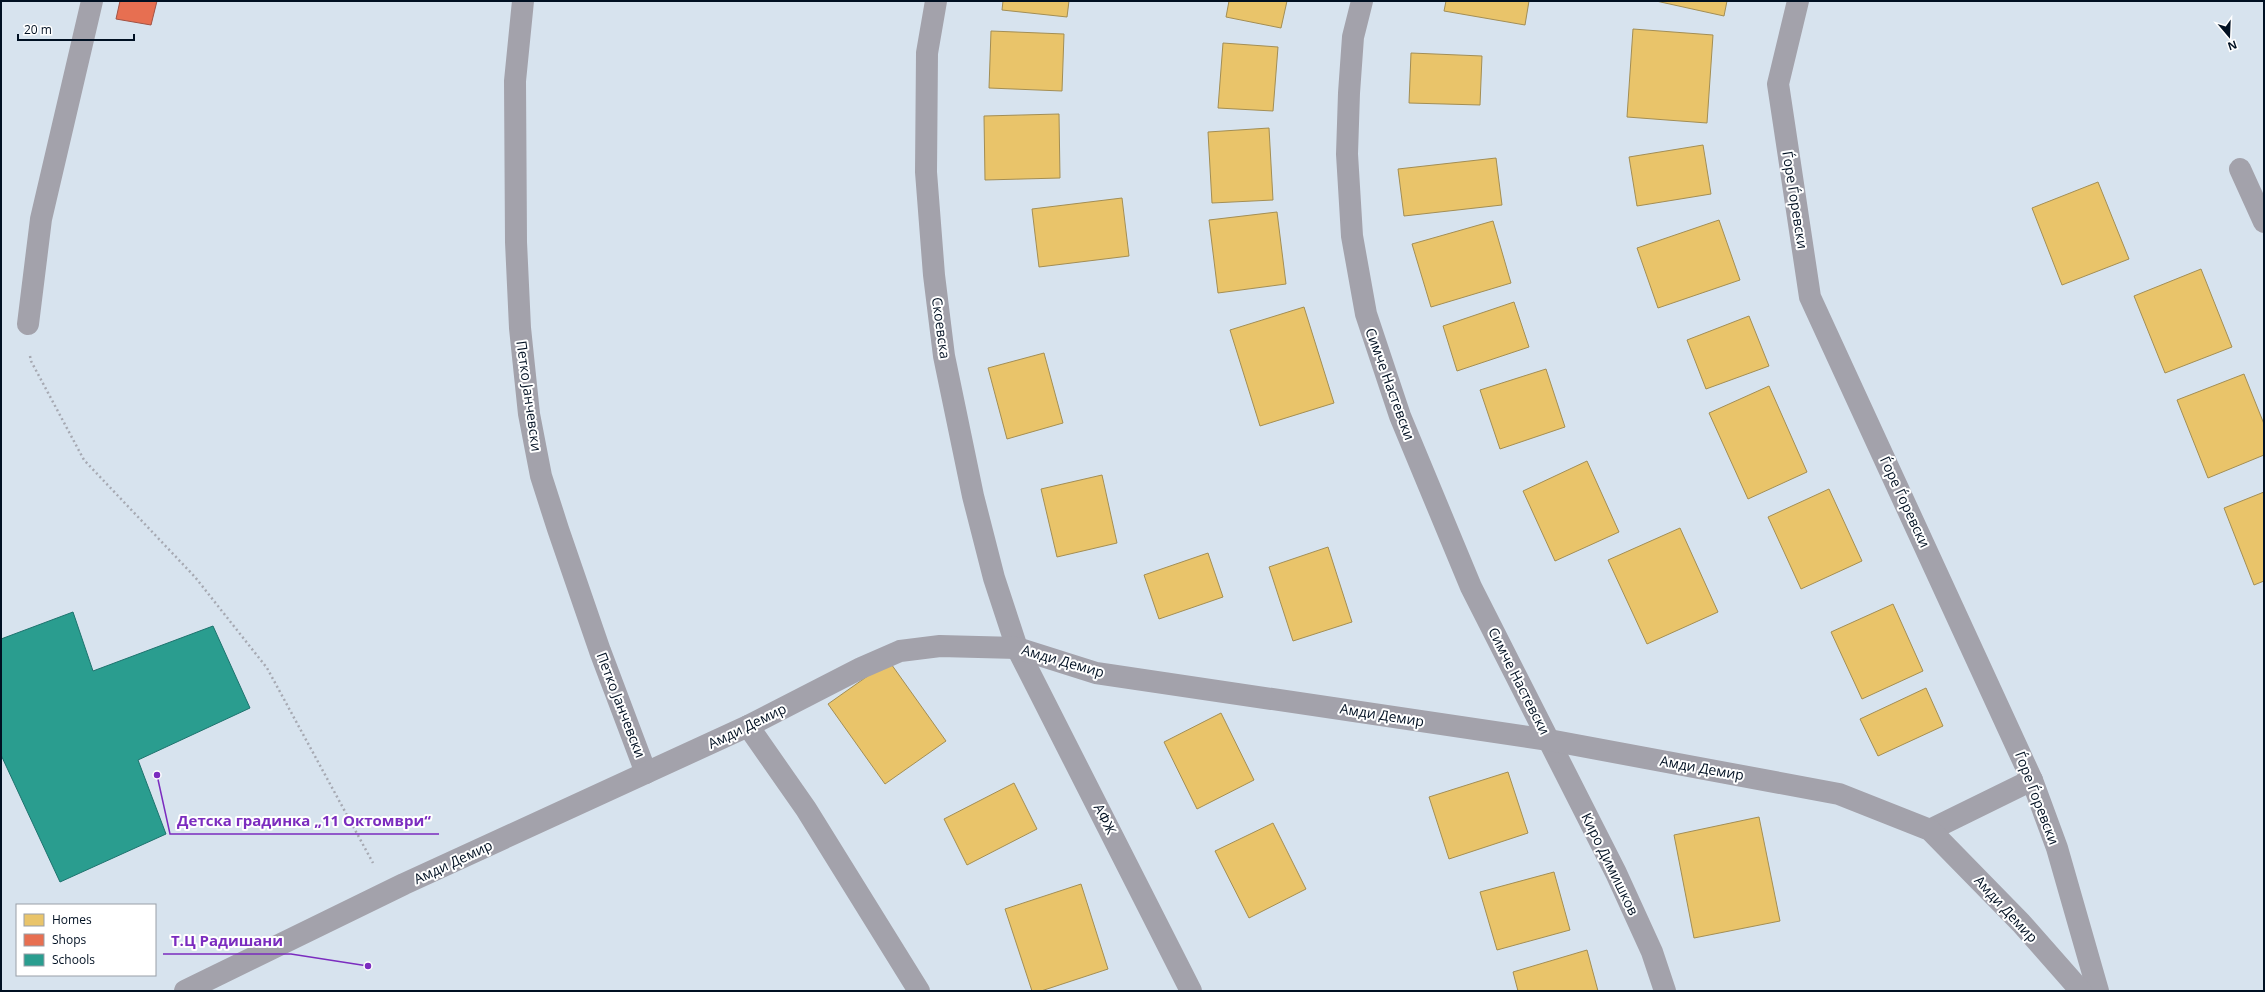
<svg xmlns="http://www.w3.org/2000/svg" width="2265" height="992" viewBox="0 0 2265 992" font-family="'Open Sans',sans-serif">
<rect width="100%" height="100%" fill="#d7e3ee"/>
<g fill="#e9c46a" stroke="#a38e54">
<path d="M 1003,1 L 1069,1 L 1067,17 L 1002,10 Z"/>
<path d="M 1229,1 L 1287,1 L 1281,28 L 1226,17 Z"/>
<path d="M 1446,1 L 1529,1 L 1525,25 L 1444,11 Z"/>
<path d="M 1656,1 L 1727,1 L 1724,16 Z"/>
<path d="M 1633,29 L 1713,35 L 1707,123 L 1627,117 Z"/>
<path d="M 991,31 L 1064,34 L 1062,91 L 989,88 Z"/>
<path d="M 1223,43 L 1278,47 L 1273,111 L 1218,108 Z"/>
<path d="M 1411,53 L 1482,56 L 1480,105 L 1409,103 Z"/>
<path d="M 1059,114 L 1060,178 L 985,180 L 984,116 Z"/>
<path d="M 1269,128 L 1273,200 L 1212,203 L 1208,132 Z"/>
<path d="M 1703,145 L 1711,194 L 1637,206 L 1629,157 Z"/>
<path d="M 1496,158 L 1502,205 L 1404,216 L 1398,169 Z"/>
<path d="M 2098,182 L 2129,259 L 2062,285 L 2032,208 Z"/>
<path d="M 1122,198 L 1129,256 L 1039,267 L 1032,209 Z"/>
<path d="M 1277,212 L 1286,284 L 1218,293 L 1209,220 Z"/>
<path d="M 1719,220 L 1740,280 L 1658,308 L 1637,248 Z"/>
<path d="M 1493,221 L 1511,283 L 1431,307 L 1412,244 Z"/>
<path d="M 2201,269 L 2232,347 L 2165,373 L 2134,296 Z"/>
<path d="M 1514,302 L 1529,347 L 1457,371 L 1443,326 Z"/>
<path d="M 1304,307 L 1334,403 L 1260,426 L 1230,330 Z"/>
<path d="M 1749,316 L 1769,366 L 1706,389 L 1687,340 Z"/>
<path d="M 1044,353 L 1063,423 L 1007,439 L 988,368 Z"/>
<path d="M 1546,369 L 1565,427 L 1500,449 L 1480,390 Z"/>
<path d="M 2244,374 L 2264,424 L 2264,455 L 2208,478 L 2177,400 Z"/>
<path d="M 1769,386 L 1807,472 L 1748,499 L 1709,413 Z"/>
<path d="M 1587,461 L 1619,532 L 1555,561 L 1523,491 Z"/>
<path d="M 1102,475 L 1117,543 L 1057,557 L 1041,489 Z"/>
<path d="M 1829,489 L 1862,561 L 1801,589 L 1768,517 Z"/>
<path d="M 2264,492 L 2264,581 L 2254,585 L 2224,508 Z"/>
<path d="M 1680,528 L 1718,612 L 1647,644 L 1608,560 Z"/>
<path d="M 1328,547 L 1352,622 L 1293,641 L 1269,567 Z"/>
<path d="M 1208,553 L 1223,597 L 1159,619 L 1144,575 Z"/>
<path d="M 1893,604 L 1923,671 L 1862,699 L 1831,632 Z"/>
<path d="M 889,661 L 946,741 L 885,784 L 828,704 Z"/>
<path d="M 1926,688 L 1943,726 L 1878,756 L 1860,719 Z"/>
<path d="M 1221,713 L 1254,780 L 1197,809 L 1164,742 Z"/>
<path d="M 1508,772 L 1528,833 L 1449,859 L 1429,797 Z"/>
<path d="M 1014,783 L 1037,829 L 967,865 L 944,819 Z"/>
<path d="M 1759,817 L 1780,921 L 1694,938 L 1674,835 Z"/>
<path d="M 1273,823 L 1306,889 L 1249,918 L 1215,851 Z"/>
<path d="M 1554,872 L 1570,930 L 1497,950 L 1480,892 Z"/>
<path d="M 1081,884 L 1108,969 L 1041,991 L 1032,991 L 1005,909 Z"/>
<path d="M 1587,950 L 1598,991 L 1518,991 L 1513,972 Z"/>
</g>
<path fill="#e76f51" stroke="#a25243" d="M 120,1 L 157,1 L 151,25 L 116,19 Z"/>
<path fill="#2a9d8f" stroke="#1d736e" d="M 73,612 L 93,671 L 213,626 L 250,708 L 138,760 L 166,834 L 60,882 L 1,755 L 1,639 Z"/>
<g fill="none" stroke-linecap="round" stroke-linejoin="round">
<path stroke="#a6a9b2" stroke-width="2.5" stroke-dasharray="2 3" stroke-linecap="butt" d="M 30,356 L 31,361 L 84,460 L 195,577 L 267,668 L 373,863"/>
<g stroke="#a3a2ab" stroke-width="22">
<path d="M 523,1 L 515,81 L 516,242 L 520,328 L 529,414 L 541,476 L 558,529 L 600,651 L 646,773"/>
<path d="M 936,1 L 927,53 L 926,172 L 934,275 L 944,356 L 973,496 L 994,578 L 1017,648 L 1191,991"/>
<path d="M 1362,1 L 1353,37 L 1349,93 L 1347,154 L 1352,236 L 1366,314 L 1400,416 L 1471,587 L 1616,873 L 1652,952 L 1665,991"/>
<path d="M 1798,1 L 1778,84 L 1810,297 L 2032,780 L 2057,848 L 2098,991"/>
<path d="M 2240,169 L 2264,222"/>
<path d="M 28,324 L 41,219 L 92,1"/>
<path d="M 748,726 L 806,809 L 919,991"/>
<path d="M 1930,830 L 2032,780"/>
<path d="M 185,991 L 404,884 L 748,726 L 861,668 L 900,651 L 940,646 L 1017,648 L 1096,673 L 1549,740 L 1839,794 L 1930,830 L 2021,923 L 2081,991"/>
</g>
</g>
<g text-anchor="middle" stroke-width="4" stroke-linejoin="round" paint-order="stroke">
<g font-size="14" fill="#001022" stroke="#fff">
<text transform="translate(1795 200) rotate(81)" y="5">Ѓоре Ѓоревски</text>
<text transform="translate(941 328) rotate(82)" y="5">Скоевска</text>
<text transform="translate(1390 384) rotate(70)" y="5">Симче Настевски</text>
<text transform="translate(529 396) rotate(82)" y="5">Петко Јанчевски</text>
<text transform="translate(1905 502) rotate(65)" y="5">Ѓоре Ѓоревски</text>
<text transform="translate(1063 661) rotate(16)" y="5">Амди Демир</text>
<text transform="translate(1519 681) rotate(63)" y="5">Симче Настевски</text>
<text transform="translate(621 705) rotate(69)" y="5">Петко Јанчевски</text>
<text transform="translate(1382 715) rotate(9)" y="5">Амди Демир</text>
<text transform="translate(747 726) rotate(-26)" y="5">Амди Демир</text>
<text transform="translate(1702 768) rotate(10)" y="5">Амди Демир</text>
<text transform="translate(2037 798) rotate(69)" y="5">Ѓоре Ѓоревски</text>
<text transform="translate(1105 819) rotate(63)" y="5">АФЖ</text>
<text transform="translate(453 862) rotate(-25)" y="5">Амди Демир</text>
<text transform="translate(1610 864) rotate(64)" y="5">Киро Димишков</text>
<text transform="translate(2006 909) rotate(47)" y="5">Амди Демир</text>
</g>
</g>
<path fill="none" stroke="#7b2cbf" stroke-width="1.5" d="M157 775L170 834H439M368 966L291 954H163"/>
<g fill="#7b2cbf" stroke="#fff" stroke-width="1.5">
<circle cx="157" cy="775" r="4"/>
<circle cx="368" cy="966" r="4"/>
</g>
<g font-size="15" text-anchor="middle" font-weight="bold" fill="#7b2cbf" stroke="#fff" stroke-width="4" stroke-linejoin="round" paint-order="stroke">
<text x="304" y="826">Детска градинка „11 Октомври“</text>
<text x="227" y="946">Т.Ц Радишани</text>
</g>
<rect width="2265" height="992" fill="none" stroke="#001022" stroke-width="4"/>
<rect x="16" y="904" width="140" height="72" fill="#ffffff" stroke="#999fa7"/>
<rect x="24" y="914" width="20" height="12" fill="#e9c46a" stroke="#999fa7"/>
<text x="52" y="924" font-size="12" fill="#001022">Homes</text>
<rect x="24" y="934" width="20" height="12" fill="#e76f51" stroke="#999fa7"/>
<text x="52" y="944" font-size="12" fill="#001022">Shops</text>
<rect x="24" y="954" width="20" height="12" fill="#2a9d8f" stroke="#999fa7"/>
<text x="52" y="964" font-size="12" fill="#001022">Schools</text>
<g transform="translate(2229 36) rotate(161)" stroke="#ffffff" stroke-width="3" paint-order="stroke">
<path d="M0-3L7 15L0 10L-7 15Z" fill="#001022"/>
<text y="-6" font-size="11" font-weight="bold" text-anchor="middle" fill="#001022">N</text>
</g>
<path d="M18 34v6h116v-6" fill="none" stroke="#001022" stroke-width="2"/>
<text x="24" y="34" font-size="12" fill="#001022" stroke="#ffffff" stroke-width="3" paint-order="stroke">20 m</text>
</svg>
